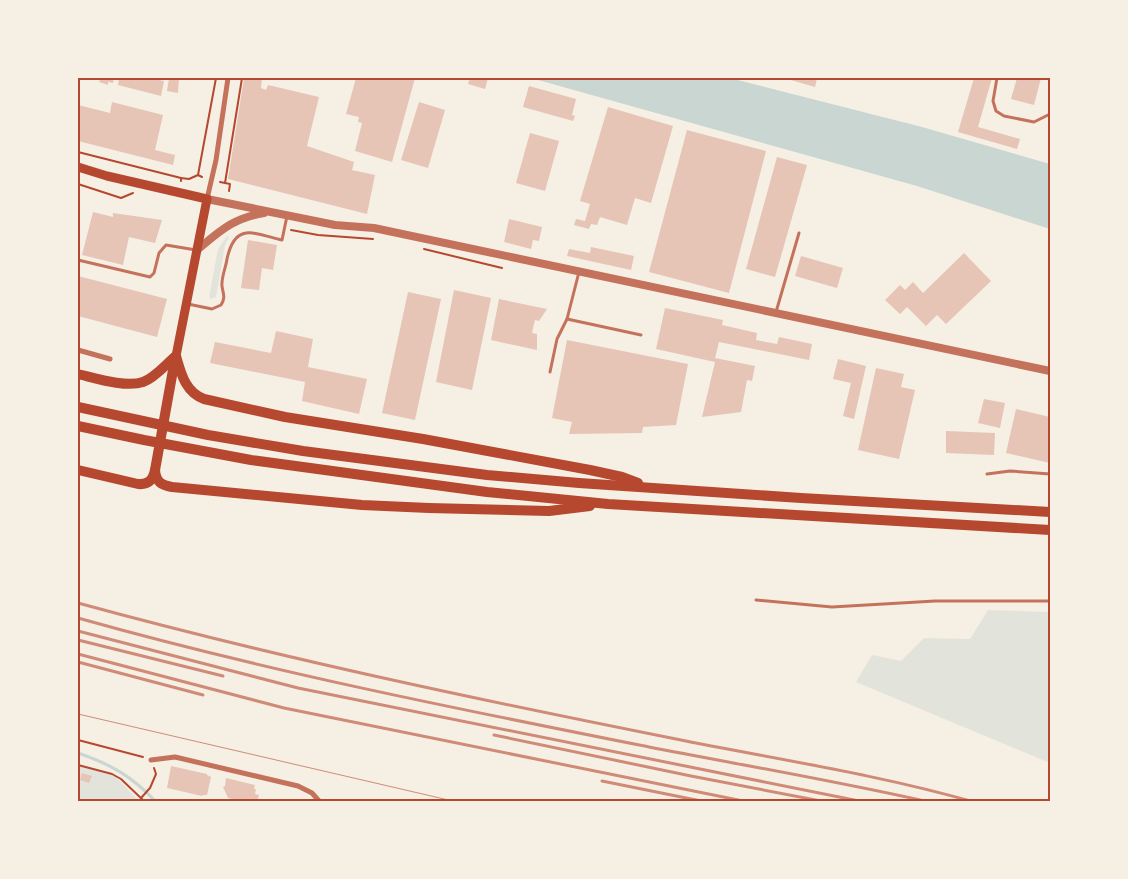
<svg xmlns="http://www.w3.org/2000/svg" width="1128" height="879" viewBox="0 0 1128 879" font-family="Overpass,sans-serif">
<rect width="100%" height="100%" fill="#f6efe4"/>
<g fill="#e2e4dc">
<path d="M 227,236 L 229,237 L 225,245 L 216,297 L 211,299 L 209,297 L 218,249 Z"/>
<path d="M 988,610 L 1050,612 L 1050,763 L 856,682 L 872,655 L 901,661 L 924,638 L 970,639 Z"/>
<path d="M 78,766 L 115,776 L 139,801 L 78,801 Z"/>
</g>
<path fill="#c9d6d2" d="M 531,78 L 730,78 L 922,127 L 1050,164 L 1050,229 L 917,186 Z"/>
<g fill="none" stroke-linecap="round" stroke-linejoin="round">
<path stroke="#c9d6d2" stroke-width="3" d="M 78,753 C 110,764 132,776 156,802"/>
</g>
<g fill="#e6c5b7">
<path d="M 97,78 L 114,78 L 113,83 L 108,82 L 108,85 L 99,82 L 100,80 L 97,79 Z"/>
<path d="M 119,78 L 148,78 L 164,81 L 161,96 L 118,85 Z"/>
<path d="M 169,78 L 179,78 L 178,93 L 167,91 Z"/>
<path d="M 244,78 L 262,78 L 261,88 L 266,90 L 268,85 L 319,97 L 307,146 L 354,162 L 352,170 L 375,175 L 367,214 L 228,179 Z"/>
<path d="M 356,78 L 415,78 L 392,162 L 355,151 L 362,123 L 358,122 L 359,117 L 346,114 Z"/>
<path d="M 470,78 L 488,78 L 485,89 L 468,84 Z"/>
<path d="M 784,78 L 817,78 L 815,87 Z"/>
<path d="M 974,78 L 992,78 L 978,127 L 1020,139 L 1017,149 L 958,132 Z"/>
<path d="M 1017,78 L 1041,78 L 1034,105 L 1011,99 Z"/>
<path d="M 529,86 L 576,99 L 572,115 L 575,116 L 573,121 L 523,107 Z"/>
<path d="M 112,102 L 163,115 L 155,150 L 175,155 L 173,165 L 78,141 L 78,105 L 110,113 Z"/>
<path d="M 419,102 L 445,110 L 428,168 L 401,160 Z"/>
<path d="M 608,107 L 673,126 L 651,203 L 635,198 L 627,225 L 600,217 L 597,225 L 591,224 L 589,229 L 574,225 L 576,219 L 585,221 L 590,204 L 580,201 Z"/>
<path d="M 687,130 L 766,151 L 729,293 L 649,272 Z"/>
<path d="M 530,133 L 559,141 L 545,191 L 516,183 Z"/>
<path d="M 777,157 L 807,165 L 775,277 L 746,269 Z"/>
<path d="M 93,212 L 113,217 L 113,213 L 162,220 L 155,243 L 129,237 L 123,265 L 82,255 Z"/>
<path d="M 509,219 L 542,227 L 539,241 L 533,240 L 531,249 L 504,242 Z"/>
<path d="M 248,240 L 277,245 L 273,270 L 262,268 L 259,290 L 241,288 Z"/>
<path d="M 591,247 L 634,256 L 631,270 L 567,256 L 569,249 L 590,253 Z"/>
<path d="M 964,253 L 991,281 L 946,324 L 937,315 L 926,326 L 907,307 L 900,314 L 885,300 L 900,285 L 905,290 L 913,282 L 923,293 Z"/>
<path d="M 801,256 L 843,268 L 837,288 L 795,276 Z"/>
<path d="M 78,276 L 167,299 L 157,337 L 78,316 Z"/>
<path d="M 454,290 L 491,298 L 472,390 L 436,382 Z"/>
<path d="M 408,292 L 441,299 L 415,420 L 382,413 Z"/>
<path d="M 499,299 L 547,309 L 539,321 L 535,320 L 532,333 L 537,334 L 537,350 L 491,340 Z"/>
<path d="M 665,308 L 723,320 L 722,325 L 757,333 L 756,340 L 777,344 L 779,337 L 812,344 L 809,360 L 719,342 L 715,358 L 755,366 L 752,381 L 747,380 L 741,412 L 702,417 L 715,362 L 656,349 Z"/>
<path d="M 276,331 L 313,339 L 308,367 L 367,379 L 359,414 L 302,401 L 305,382 L 210,363 L 215,342 L 271,353 Z"/>
<path d="M 567,340 L 688,364 L 676,425 L 643,427 L 642,433 L 569,434 L 572,422 L 552,418 Z"/>
<path d="M 838,359 L 866,366 L 854,419 L 843,416 L 851,383 L 833,379 Z"/>
<path d="M 876,368 L 904,374 L 901,387 L 915,390 L 899,459 L 858,450 Z"/>
<path d="M 984,399 L 1005,403 L 1000,428 L 978,423 Z"/>
<path d="M 1016,409 L 1050,417 L 1050,463 L 1006,453 Z"/>
<path d="M 946,431 L 995,433 L 994,455 L 946,453 Z"/>
<path d="M 171,766 L 207,774 L 207,775 L 211,777 L 207,795 L 203,795 L 202,796 L 167,788 Z"/>
<path d="M 82,773 L 92,776 L 89,783 L 80,780 Z"/>
<path d="M 226,778 L 255,785 L 254,789 L 256,789 L 255,794 L 259,795 L 257,802 L 243,802 L 228,798 L 223,787 L 225,786 Z"/>
</g>
<g fill="none" stroke-linecap="round" stroke-linejoin="round">
<g stroke="#b5482f" stroke-width="2">
<path d="M 78,152 L 181,178"/>
<path d="M 202,177 L 198,175 L 216,78"/>
<path d="M 181,181 L 181,178 L 189,179 L 198,175"/>
<path d="M 220,182 L 230,184 L 229,191"/>
<path d="M 225,183 L 242,78"/>
<path d="M 78,184 L 121,198 L 133,193"/>
<path d="M 291,230 L 318,235 L 373,239"/>
<path d="M 424,249 L 502,268"/>
<path d="M 78,740 L 143,757"/>
<path d="M 78,765 L 112,774 L 121,779 L 145,802"/>
<path d="M 141,798 L 150,788 L 156,774 L 154,768"/>
</g>
<g stroke="#c5725c" stroke-width="3">
<path d="M 997,78 L 993,101 L 996,111 L 1004,116 L 1034,122 L 1050,114"/>
<path d="M 78,260 L 150,277 L 154,273 L 159,253 L 166,245 L 196,250"/>
<path d="M 188,304 L 212,309 L 221,305 C 226,297 223,294 222,286 C 221,278 226,267 227,259 C 235,222 253,233 282,240 L 287,216"/>
<path d="M 776,312 L 799,233"/>
<path d="M 567,319 L 641,335"/>
<path d="M 550,372 L 557,339 L 567,319 L 579,272"/>
<path d="M 987,474 L 1010,471 L 1050,474"/>
<path d="M 756,600 L 832,607 L 935,601 L 1050,601"/>
</g>
<g stroke="#c5725c" stroke-width="5">
<path d="M 207,199 L 216,160 L 228,78"/>
<path d="M 78,350 L 110,359"/>
<path d="M 151,760 L 175,757 L 298,786 L 312,793 L 320,802"/>
</g>
<g stroke="#c5725c" stroke-width="8">
<path d="M 207,199 L 335,225 L 374,228 L 1050,371"/>
<path d="M 197,250 C 220,231 233,218 264,213"/>
</g>
<path stroke="#b5482f" stroke-width="9" d="M 78,167 L 107,176 L 207,199 L 176,356"/>
<g stroke="#b5482f" stroke-width="10">
<path d="M 176,356 C 181,373 185,392 204,399 L 285,417 L 423,439 L 590,470 L 622,477 L 638,483"/>
<path d="M 78,374 C 95,378 126,388 143,382 C 155,378 166,364 176,356"/>
<path d="M 78,407 L 208,435 L 303,451 L 487,475 L 579,483 L 801,498 L 1050,512"/>
<path d="M 78,426 L 144,440 L 251,460 L 487,492 L 608,504 L 1050,530"/>
<path d="M 78,470 L 138,484 C 148,485 153,480 155,470 L 175,359"/>
<path d="M 155,470 C 156,482 161,485 172,487 L 362,505 L 429,508 L 549,511 L 590,506"/>
</g>
<path stroke="#cf8b77" stroke-width="1" d="M 78,714 L 457,802"/>
<g stroke="#cf8b77" stroke-width="3">
<path d="M 78,603 C 275,657 475,699 676,739 C 775,759 876,774 974,802"/>
<path d="M 78,618 C 266,671 458,709 649,747 C 742,765 836,781 929,802"/>
<path d="M 78,631 L 298,688 L 864,802"/>
<path d="M 78,640 L 223,676"/>
<path d="M 78,654 L 284,708 L 748,802"/>
<path d="M 78,662 L 203,695"/>
<path d="M 494,735 L 691,776 L 826,802"/>
<path d="M 602,781 L 706,802"/>
</g>
</g>
<rect width="1128" height="879" fill="none" stroke="#f6efe4" stroke-width="158"/>
<rect x="79" y="79" width="970" height="721" fill="none" stroke="#b5482f" stroke-width="2"/>
</svg>
